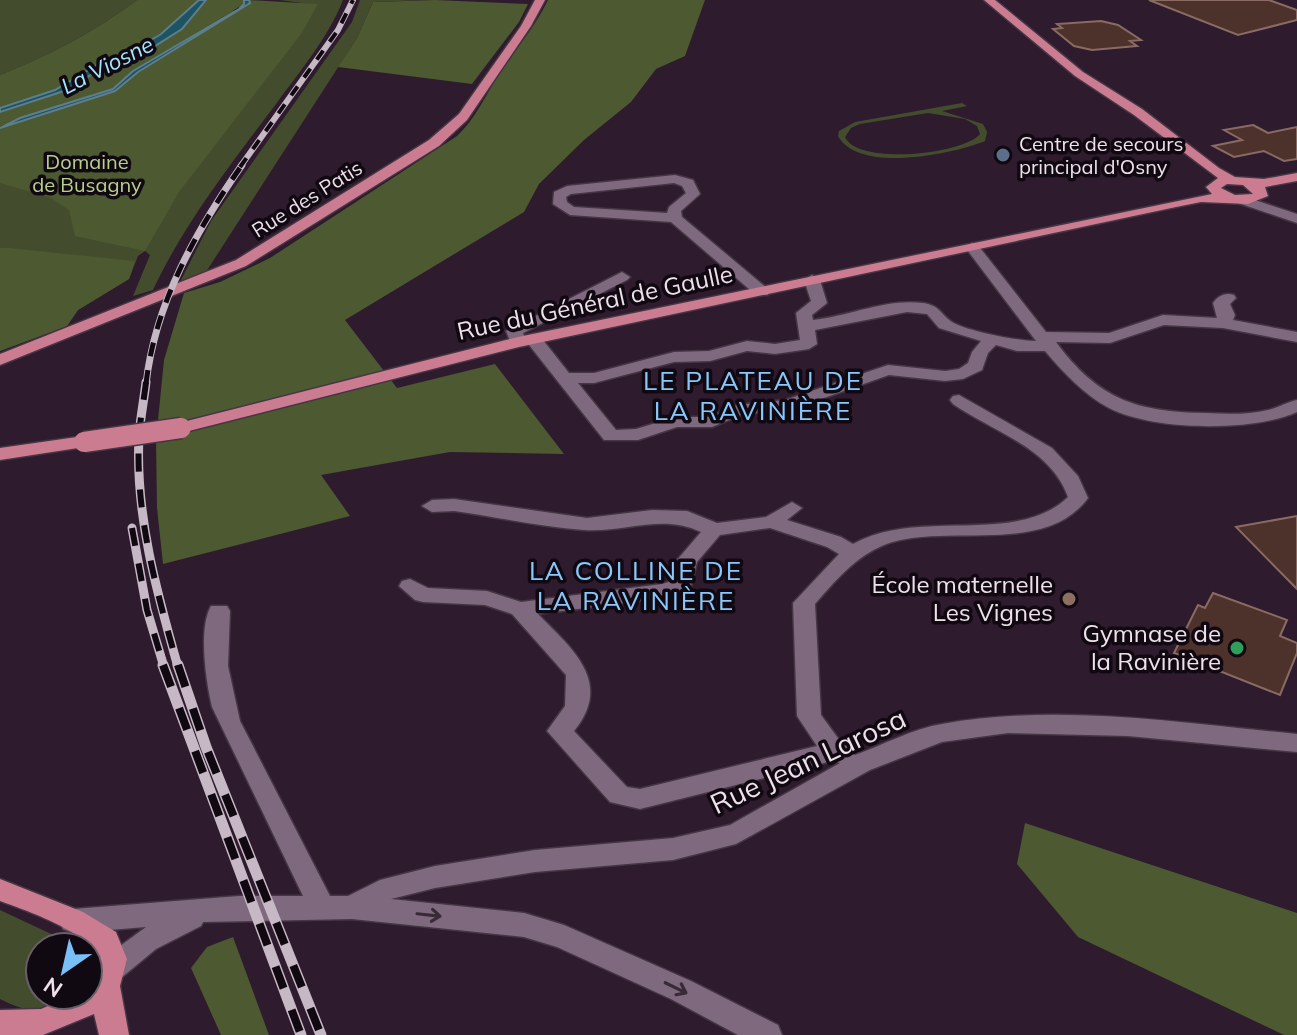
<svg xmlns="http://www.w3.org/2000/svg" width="1297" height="1035" viewBox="0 0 1297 1035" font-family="Mulish,sans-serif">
<rect width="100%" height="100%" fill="#2e1b2d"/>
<g fill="#434d2d" fill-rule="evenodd">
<path d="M 0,0 L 137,0 C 94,32 50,55 0,75 Z"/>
<path d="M 280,0 L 343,0 C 328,38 300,71 276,104 C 231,164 185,222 153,290 L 133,296 L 150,255 L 145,251 L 138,256 L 129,279 L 78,310 L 67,326 L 0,351 L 0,110 L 32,100 L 144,49 L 189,15 L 309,4 Z"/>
<path d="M 360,0 L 424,0 L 373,2 L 357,38 L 204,275 L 180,282 L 211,221 L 352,22 Z"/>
<path d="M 962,103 L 967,106 L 942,111 L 983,124 L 987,132 L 985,141 C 953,154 859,174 838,136 L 839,131 L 855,122 ZM 928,113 L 965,119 L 977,126 L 980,134 C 964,154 858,166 845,137 L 851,128 L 860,124 Z"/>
<path d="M 0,910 L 79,947 L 40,947 L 40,995 L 70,997 C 41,1013 30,1014 0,999 Z"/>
</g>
<g fill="#4c5931">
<path d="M 137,0 L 199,0 L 170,27 L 139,47 L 102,62 L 55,90 L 0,108 L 0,75 C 50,55 94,32 137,0 Z"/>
<path d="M 206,0 L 244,0 L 244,4 L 133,71 L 113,89 L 0,126 L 0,112 L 67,90 L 102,68 L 147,51 L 182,29 Z"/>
<path d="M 249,0 L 318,4 L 301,34 L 179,192 L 145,251 L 75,236 L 69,210 L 49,197 L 0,183 L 0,128 L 115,91 L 138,72 L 248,5 Z"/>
<path d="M 435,0 L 528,4 L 519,22 L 472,84 L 338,67 L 357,38 L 373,2 Z"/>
<path d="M 548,0 L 705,0 L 685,56 L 656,69 L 631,102 L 584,140 L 539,184 L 524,212 L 345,320 L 397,388 L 495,364 L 564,454 L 450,452 L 321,475 L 350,516 L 163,564 L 157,508 L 156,440 L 164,360 L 184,293 L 220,282 L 270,258 L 457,136 C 474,120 484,99 496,79 C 513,52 534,29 548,0 Z"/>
<path d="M 0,248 L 8,248 L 135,261 L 129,279 L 78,310 L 67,326 L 0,351 Z"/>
<path d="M 1025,823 L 1297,913 L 1297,1035 L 1284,1035 L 1078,937 L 1017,864 Z"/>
<path d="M 233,937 L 269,1035 L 221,1035 L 191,968 L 207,947 Z"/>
</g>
<g fill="#1e5364" stroke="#5c7e8d" stroke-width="2">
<path d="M 199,0 L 206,0 L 182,29 L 147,51 L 102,68 L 67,90 L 0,112 L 0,108 L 55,90 L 102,62 L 139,47 L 161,34 Z"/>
<path d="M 244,0 L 249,0 L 250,3 L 138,72 L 115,91 L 0,128 L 20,118 L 113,89 L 133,71 L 239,9 L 244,4 Z"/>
</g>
<g fill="#4d322b" stroke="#896b63" stroke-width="2">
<path d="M 1149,0 L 1269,0 L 1297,10 L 1297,20 L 1238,35 Z"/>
<path d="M 1101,21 L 1118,25 L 1141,40 L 1130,41 L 1137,46 L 1092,50 L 1074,46 L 1053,29 L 1062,28 L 1057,24 Z"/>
<path d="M 1253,125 L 1268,133 L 1297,127 L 1297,159 L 1284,161 L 1264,151 L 1234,157 L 1213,146 L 1242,140 L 1224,130 Z"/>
<path d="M 1297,516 L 1297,589 L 1236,527 Z"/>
<path d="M 1213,593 L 1287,620 L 1280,636 L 1297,643 L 1297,653 L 1280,695 L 1174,653 L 1198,605 L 1205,608 Z"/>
</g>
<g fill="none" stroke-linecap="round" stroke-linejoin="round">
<defs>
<g id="minor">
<path d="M 675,175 L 693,180 L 700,194 L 681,211 L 682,217 L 768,289 L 768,295 L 756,295 L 671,222 L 570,215 L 553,204 L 554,192 L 567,186 ZM 674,183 L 682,186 L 686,193 L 669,207 L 667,213 L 574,207 L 567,202 L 566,197 L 571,194 Z"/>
<path d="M 1243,196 L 1297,214 L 1297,223 L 1238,203 L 1238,197 Z"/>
<path d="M 972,243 L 977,244 L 1046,332 L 1109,333 L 1163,315 L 1217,318 L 1213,303 C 1218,296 1225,292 1234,295 L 1236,298 L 1230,304 L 1235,315 L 1233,320 L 1297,332 L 1297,342 L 1223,328 L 1164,325 L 1110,343 L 1056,342 C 1098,399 1136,412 1206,413 C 1226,414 1248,415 1268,410 C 1278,408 1287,402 1297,400 L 1297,412 C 1253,432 1153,431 1109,408 C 1084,395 1063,372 1045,351 L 1017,351 L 996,345 L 988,353 L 982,370 L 963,379 L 945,381 L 889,375 L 793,409 L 741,415 L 712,427 L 677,427 L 638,440 L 604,440 L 526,341 L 524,346 L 512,346 L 506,331 L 622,272 L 630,277 L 627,280 L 523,333 L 525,338 L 533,334 L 539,335 L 569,373 L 594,373 L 674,352 L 709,351 L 747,341 L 775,344 L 800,340 L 796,313 L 811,301 L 804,280 L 812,275 L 820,280 L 827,303 L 812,315 L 813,320 C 849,316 887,298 923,303 C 941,306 940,314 952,322 C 966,331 1019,341 1036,341 L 965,247 ZM 907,312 L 927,314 L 939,328 L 981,341 L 972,352 L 968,363 L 959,369 L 945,371 L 888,365 L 785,400 L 737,405 L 709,417 L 676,417 L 636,429 L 616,430 L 578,383 L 594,383 L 674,362 L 710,361 L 747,351 L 775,354 L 809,349 L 817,344 L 815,330 Z"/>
<path d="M 959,395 L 1052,448 L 1078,476 L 1088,498 C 1044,558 944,521 884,545 C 855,557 835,581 815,604 L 821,715 L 843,745 L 852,748 L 855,755 C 883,745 912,729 942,724 C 1058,703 1180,723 1297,734 L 1297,752 L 1128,736 L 1008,733 L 942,742 L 870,770 L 736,844 L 673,860 L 535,872 L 435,888 L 391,899 L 524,913 L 564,925 L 691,981 L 778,1025 L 782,1035 L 738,1035 L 671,999 L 557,947 L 524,937 L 352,919 L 203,922 L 201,926 L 156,949 L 121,978 L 111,982 L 101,978 L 97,969 L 101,960 L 146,927 L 73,933 L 63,929 L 59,921 L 63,913 L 73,909 L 239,896 L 303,896 L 212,707 C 206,682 198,628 211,606 L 227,606 L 230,611 L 228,666 L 240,721 L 330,896 L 348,896 L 380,880 L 435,866 L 535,850 L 673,838 L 730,825 L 840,763 L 832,761 L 640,809 L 610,802 L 547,731 L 565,706 L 566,675 L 512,614 L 485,605 L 423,602 L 415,600 L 399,586 L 402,581 L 410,579 L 428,588 L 487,591 L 521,602 L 662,584 L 672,581 L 677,560 L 701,532 C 662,513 625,533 584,530 C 541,527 497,517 454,511 L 432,512 L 422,506 L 432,500 L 454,499 L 587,518 L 652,510 L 687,511 L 717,523 L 766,517 L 792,502 L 802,508 L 787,520 L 841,537 L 853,544 C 917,507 1016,547 1068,497 C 1050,447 993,432 953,404 L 950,400 L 953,396 ZM 770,528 L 827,547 L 839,554 L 793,603 L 797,716 L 817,746 L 640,789 L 627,787 L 574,731 C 614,682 572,649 538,614 L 665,598 L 690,590 L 697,562 L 720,535 Z"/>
</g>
<g id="major">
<path d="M 535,0 L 545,0 L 531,26 L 467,120 L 439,146 L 246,266 L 0,365 L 0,354 L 236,260 L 429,140 L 459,114 L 521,26 Z"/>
<path d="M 984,0 L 995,0 L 1083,72 L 1142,109 L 1219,168 L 1235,177 L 1264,179 L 1297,173 L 1297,181 L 1265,187 L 1268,196 L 1248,204 L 1201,202 L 1176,207 L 519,347 L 181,433 L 172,428 L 175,424 L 518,337 L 1212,194 L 1206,187 L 1218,178 L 1134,115 L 1075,76 ZM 1227,184 L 1243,185 L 1253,194 L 1235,195 L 1221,188 Z"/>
<path d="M 84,436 L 93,442 L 91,446 L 0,460 L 0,448 Z"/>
<path d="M 0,879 L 83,912 L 116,932 L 127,959 L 120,986 L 129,1035 L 99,1035 L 94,1014 L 43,1035 L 0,1035 L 0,1010 L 41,1009 L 73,995 L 88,995 C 88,981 99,974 98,960 C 98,935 22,909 0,901 Z"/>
</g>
</defs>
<use href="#minor" stroke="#453644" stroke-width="3"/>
<use href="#major" stroke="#453644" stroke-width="3"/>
<use href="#minor" fill="#7f697e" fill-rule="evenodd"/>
<use href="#major" fill="#cb7c91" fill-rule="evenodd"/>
<defs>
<path id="rail-far3" d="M 240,167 L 338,30 L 353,0"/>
<path id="rail-far2" d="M 146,384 C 155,303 196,231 242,165"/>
<g id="rail-far1">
<path d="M 146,382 C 144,400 140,419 139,437 C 135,515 157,593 178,667"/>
<path d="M 132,528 L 147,610 L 164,667"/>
</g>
<g id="rail">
<path d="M 163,665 L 301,1035"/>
<path d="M 178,665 L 206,747 L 321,1035"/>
</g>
</defs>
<use href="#rail-far3" stroke="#c6b8c5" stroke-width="6"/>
<use href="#rail-far2" stroke="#c6b8c5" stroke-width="7"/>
<use href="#rail-far1" stroke="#c6b8c5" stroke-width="9"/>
<use href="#rail" stroke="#c6b8c5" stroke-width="11"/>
<use href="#rail-far3" stroke="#110911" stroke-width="4" stroke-dasharray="11" stroke-linecap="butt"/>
<use href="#rail-far2" stroke="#110911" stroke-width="5" stroke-dasharray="14" stroke-linecap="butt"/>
<use href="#rail-far1" stroke="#110911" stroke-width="6" stroke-dasharray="18" stroke-linecap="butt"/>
<use href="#rail" stroke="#110911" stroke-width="8" stroke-dasharray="23" stroke-linecap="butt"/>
<defs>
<path id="major-bridge" d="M 84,442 L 181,428"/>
</defs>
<use href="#major-bridge" stroke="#453644" stroke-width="23" stroke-linecap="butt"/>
<use href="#major-bridge" stroke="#cb7c91" stroke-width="20"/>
</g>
<defs><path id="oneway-shaft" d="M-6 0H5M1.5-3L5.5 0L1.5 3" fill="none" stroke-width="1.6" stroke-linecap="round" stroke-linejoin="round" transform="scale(2)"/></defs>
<g stroke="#382b37">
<use href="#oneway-shaft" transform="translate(429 915) rotate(6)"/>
<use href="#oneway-shaft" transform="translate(676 988) rotate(26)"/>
</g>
<circle fill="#5c6f8a" stroke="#110911" stroke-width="3" cx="1003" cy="155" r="8"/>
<circle fill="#8d6e63" stroke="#110911" stroke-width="3" cx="1069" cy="599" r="8"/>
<circle fill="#2e9e5b" stroke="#110911" stroke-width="3" cx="1237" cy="648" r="8"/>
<g text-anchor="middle" stroke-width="7" stroke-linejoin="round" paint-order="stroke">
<g font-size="20" fill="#eee1ec" stroke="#110911" text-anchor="start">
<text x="1019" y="151">Centre de secours<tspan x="1019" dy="23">principal d'Osny</tspan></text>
</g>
<g font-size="20" fill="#b9d08d" stroke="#110911">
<text x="87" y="169">Domaine<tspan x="87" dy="23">de Busagny</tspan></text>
</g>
<g font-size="20" fill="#eee1ec" stroke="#110911">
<text transform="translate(307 199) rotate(-32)" y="7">Rue des Patis</text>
</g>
<g font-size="22" font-style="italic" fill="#a4e6fe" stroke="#110911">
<text transform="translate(107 65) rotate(-27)" y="8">La Viosne</text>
</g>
<g font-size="24" fill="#eee1ec" stroke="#110911">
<text transform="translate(595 303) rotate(-12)" y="8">Rue du Général de Gaulle</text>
</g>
<g font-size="24" fill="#eee1ec" stroke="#110911" text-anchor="end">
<text x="1053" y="593">École maternelle<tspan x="1053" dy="28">Les Vignes</tspan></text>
<text x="1221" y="642">Gymnase de<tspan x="1221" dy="28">la Ravinière</tspan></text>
</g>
<g font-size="26" letter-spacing="2" fill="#88c8fd" stroke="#110911">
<text x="753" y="390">LE PLATEAU DE<tspan x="753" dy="30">LA RAVINIÈRE</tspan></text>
<text x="636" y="580">LA COLLINE DE<tspan x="636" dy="30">LA RAVINIÈRE</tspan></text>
</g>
<g font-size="28" fill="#eee1ec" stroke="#110911">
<text transform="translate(808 761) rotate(-25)" y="10">Rue Jean Larosa</text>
</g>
</g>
<g transform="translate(64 971) rotate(214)"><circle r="38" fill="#110911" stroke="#695f69" stroke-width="2"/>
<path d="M0-6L14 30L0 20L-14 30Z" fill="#79bff8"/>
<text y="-12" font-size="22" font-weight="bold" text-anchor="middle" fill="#eee1ec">N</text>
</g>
</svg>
